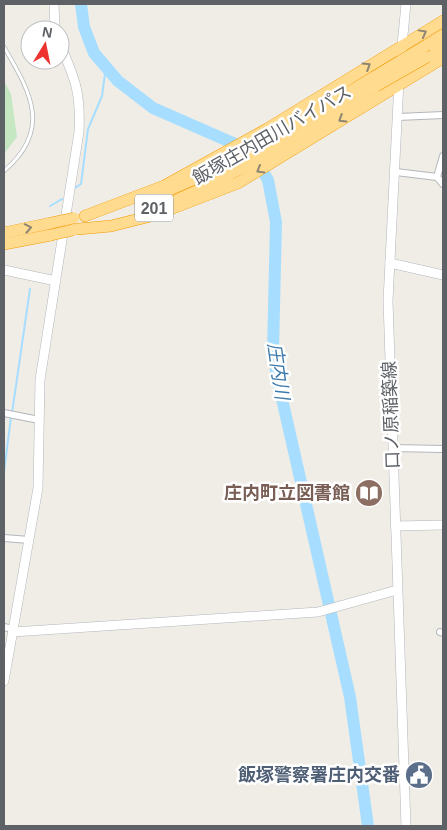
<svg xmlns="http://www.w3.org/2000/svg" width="447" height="830" viewBox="0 0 447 830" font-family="Arial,'Noto Sans JP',sans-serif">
<rect width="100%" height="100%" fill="#f0ede6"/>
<path fill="#c5e8c3" d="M 4,81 L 11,94 L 17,137 L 4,154 Z"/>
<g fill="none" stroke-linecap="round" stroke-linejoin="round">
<g stroke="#a7deff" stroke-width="2">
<path d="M 75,188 L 81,184 L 88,129 L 102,96 L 106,66"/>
<path d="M 50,206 L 62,199"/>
<path d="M 12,413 L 30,289"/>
<path d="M 4,472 L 11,417"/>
</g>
<path stroke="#a7deff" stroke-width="12" d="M 81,4 L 84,27 L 94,53 L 118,81 L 153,108 L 242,147 L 256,160 L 268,180 L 276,222 L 273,351 L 277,377 L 350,697 L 368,826"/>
<defs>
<path id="lane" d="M 4,47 C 30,92 53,129 4,171"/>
<g id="street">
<path d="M 398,117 L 443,115"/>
<path d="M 443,156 L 437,177 L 443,184"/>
<path d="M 396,172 L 437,177"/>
<path d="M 4,413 L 39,420"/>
<path d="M 392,448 L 443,449"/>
<path d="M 4,538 L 29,540"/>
<path d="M 4,627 L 13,629"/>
<path d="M 440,632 L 443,633"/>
</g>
<g id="secondary">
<path d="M 54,4 L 55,30"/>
<path d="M 400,66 L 406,4"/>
<path d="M 399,81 L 388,301 L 406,826"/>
<path d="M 390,263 L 443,275"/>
<path d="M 4,270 L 56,281"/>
<path d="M 395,526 L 443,525"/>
<path d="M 13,632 L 318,612 L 397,590"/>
<path d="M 4,681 L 38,488 L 40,380 L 79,132 C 81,92 75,79 60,44"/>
</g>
<g id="highway">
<path d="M 427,45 L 443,35"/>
<path d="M 427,57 L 443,47"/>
<path d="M 160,194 L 227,165 L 374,77"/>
<path d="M 178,199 C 248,170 312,126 376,86"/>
<path d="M 85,216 L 164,186 L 267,129 L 443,21"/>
<path d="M 78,229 L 111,226 L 155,215 L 238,183 L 443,58"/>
<path d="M 4,233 L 51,223"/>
<path d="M 4,244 L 51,235"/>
</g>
</defs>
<use href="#lane" stroke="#b3b7bb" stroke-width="4.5"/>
<use href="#street" stroke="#b3b7bb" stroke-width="8"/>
<use href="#secondary" stroke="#b2b6bb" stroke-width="10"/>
<use href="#highway" stroke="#f69a00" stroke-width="12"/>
<use href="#lane" stroke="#fff" stroke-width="3"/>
<use href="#street" stroke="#fff" stroke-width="6"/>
<use href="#secondary" stroke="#fff" stroke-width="9"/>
<use href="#highway" stroke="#fedb8f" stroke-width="11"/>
<defs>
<g id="highway-bridge">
<path d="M 374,77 L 427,45"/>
<path d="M 376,86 L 427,57"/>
<path d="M 51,223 L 74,218"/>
<path d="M 51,235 L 73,230"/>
</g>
</defs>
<use href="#highway-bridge" stroke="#f69a00" stroke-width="12" stroke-linecap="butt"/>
<use href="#highway-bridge" stroke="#fedb8f" stroke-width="11"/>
</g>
<defs><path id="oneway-chevron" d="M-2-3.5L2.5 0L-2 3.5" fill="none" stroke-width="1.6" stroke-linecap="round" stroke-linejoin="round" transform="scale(1.25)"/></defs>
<g stroke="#8e8673">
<use href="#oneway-chevron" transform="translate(423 33) rotate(-29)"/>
<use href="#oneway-chevron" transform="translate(367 66) rotate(-32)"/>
<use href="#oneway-chevron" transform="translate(342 119) rotate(148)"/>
<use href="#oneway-chevron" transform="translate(260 170) rotate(150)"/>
<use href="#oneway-chevron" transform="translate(28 228) rotate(-11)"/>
</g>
<defs>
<symbol id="library-disc" viewBox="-11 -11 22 22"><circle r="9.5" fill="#8d6e63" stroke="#fff"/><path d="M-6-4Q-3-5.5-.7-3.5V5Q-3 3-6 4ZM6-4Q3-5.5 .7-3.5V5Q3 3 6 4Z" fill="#fff"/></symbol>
<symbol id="civic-disc" viewBox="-11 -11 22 22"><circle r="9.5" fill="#5c6f8a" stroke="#fff"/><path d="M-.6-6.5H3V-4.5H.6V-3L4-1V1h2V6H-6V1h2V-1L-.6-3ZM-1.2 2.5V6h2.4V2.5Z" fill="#fff"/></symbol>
</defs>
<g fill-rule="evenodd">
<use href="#library-disc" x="353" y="477" width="32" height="32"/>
<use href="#civic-disc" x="403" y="759" width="32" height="32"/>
</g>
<g text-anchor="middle" stroke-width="5" stroke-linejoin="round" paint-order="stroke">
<rect fill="#fff" stroke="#8e9195" stroke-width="1" x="135" y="194.5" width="38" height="27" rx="4"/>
<g font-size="16" font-weight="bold" fill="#5e6267">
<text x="154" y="214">201</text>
</g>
<g font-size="18" fill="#5e6267" stroke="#fff">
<text transform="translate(272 135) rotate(-30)" y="6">飯塚庄内田川バイパス</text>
<text transform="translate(391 415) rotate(-92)" y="6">口ノ原稲築線</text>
</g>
<g font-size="18" font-weight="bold" fill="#785e54" stroke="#fff" text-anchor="end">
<text x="350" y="499">庄内町立図書館</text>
</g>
<g font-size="18" font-weight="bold" fill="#4e5e75" stroke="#fff" text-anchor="end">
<text x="400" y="781">飯塚警察署庄内交番</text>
</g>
<g font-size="19" font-style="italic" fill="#3e7aab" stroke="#fff">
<text transform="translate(279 371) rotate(82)" y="7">庄内川</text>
</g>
</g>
<rect width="447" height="830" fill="none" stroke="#5e6267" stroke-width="10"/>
<g transform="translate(45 45) rotate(10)"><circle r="24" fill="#ffffff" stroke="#bfc0c2"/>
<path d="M0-4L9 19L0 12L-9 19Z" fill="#ec3330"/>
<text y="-8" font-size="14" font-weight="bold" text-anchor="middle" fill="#5e6267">N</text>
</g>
</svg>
